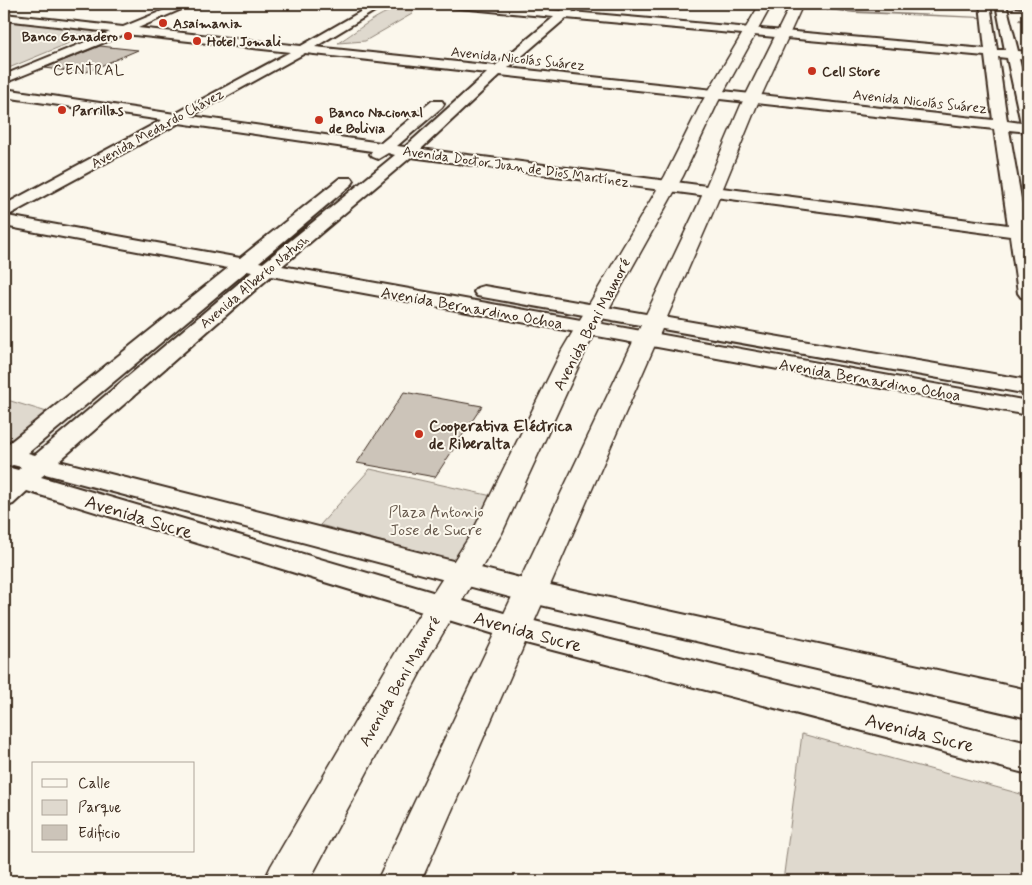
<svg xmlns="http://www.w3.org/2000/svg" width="1032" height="885" viewBox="0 0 1032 885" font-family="Mynerve,sans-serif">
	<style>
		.green { fill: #dfd9ce; stroke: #8d8276 }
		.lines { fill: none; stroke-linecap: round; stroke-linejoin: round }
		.stream { fill: #85796d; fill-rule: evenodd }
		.building { fill: #ccc4b9; stroke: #3b2a1e }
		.minor-casing { stroke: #3b2a1e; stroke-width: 4 }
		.tertiary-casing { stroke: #3b2a1e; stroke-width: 3 }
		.minor { fill: #fbf7ec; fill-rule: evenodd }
		.tertiary { fill: #fbf7ec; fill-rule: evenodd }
		.poi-dot { fill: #c8321e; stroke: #fbf7ec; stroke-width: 2 }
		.labels { text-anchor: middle; stroke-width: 4; stroke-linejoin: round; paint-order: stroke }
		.far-poi-label { font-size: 14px; font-weight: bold; fill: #3b2a1e; stroke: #fbf7ec; text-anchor: start }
		.far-street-label { font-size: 14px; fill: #3b2a1e; stroke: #fbf7ec }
		.far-neighbourhood-label { font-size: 15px; letter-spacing: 1px; fill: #3b2a1e; stroke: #fbf7ec }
		.street-label { font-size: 16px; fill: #3b2a1e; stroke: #fbf7ec }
		.poi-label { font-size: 16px; font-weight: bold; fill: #3b2a1e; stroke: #fbf7ec; text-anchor: start }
		.park-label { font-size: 16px; fill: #64564a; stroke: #fbf7ec }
		.near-street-label { font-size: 19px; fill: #3b2a1e; stroke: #fbf7ec }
	</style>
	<rect width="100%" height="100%" fill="#fbf7ec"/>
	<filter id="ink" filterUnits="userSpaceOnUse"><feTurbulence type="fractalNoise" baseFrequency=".02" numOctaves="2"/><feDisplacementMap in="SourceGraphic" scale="10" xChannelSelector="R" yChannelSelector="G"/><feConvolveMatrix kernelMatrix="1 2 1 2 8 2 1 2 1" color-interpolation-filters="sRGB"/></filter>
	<g filter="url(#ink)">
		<path class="green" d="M 412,5 L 412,14 L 365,41 L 338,43 C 360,29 385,7 412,5 Z
			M 4,19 L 94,28 L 98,31 L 4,70 Z
			M 4,399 L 47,412 L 9,442 L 4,440 Z
			M 370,469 L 492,496 L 455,561 L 320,525 Z
			M 802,734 L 1028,796 L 1028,881 L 783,881 Z"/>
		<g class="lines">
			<path class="stream" d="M 818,7 L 854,11 L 982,17 L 980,18 L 854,13 L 819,9 Z
				M 1019,19 L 1028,20 L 1028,22 L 1018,21 Z"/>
		</g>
		<path class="building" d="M 100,46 L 138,50 L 84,73 L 45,68 Z
			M 404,392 L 482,406 L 435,477 L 357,463 Z"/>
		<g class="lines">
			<g class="minor-casing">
				<path id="minor" d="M 179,4 L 193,4 L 138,28 L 301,46 L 374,4 L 386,4 L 315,47 L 495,66 L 554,17 L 449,7 L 444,4 L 481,4 L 561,11 L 569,4 L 580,4 L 572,12 L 985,49 L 980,4 L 990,4 L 997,50 L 1005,50 L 996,4 L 1006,4 L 1018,51 L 1028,52 L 1028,60 L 1019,59 L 1028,95 L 1028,132 L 1009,130 L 1026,227 L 1028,228 L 1028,299 L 1021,297 L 1018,293 L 1010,236 L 411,157 L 282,266 L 1028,401 L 1028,415 L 271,276 L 59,461 L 532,581 L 1028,690 L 1028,718 L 532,603 L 45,474 L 41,477 L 514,616 L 1028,743 L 1028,774 L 514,640 L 27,491 L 13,504 L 4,507 L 4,447 L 228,268 L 4,226 L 4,205 L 162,120 L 4,97 L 4,89 L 175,114 L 290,52 L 125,34 L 4,83 L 4,75 L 110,32 L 4,20 L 4,14 L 123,27 ZM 566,18 L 985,56 L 993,120 L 508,68 ZM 305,53 L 487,73 L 405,147 L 397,146 L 442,107 L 444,104 L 442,101 L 432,101 L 381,143 L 191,116 ZM 998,57 L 1007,58 L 1021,123 L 1007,121 ZM 500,75 L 994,129 L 1008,225 L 421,149 ZM 179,123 L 372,151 L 370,154 L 373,157 L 378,159 L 388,153 L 395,155 L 263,263 L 259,262 L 352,184 L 354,181 L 352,178 L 340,178 L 240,258 L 7,216 ZM 247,271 L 252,272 L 35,455 L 28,453 ZM 13,465 L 21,467 L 18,470 L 7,467 Z
					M 1013,4 L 1028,4 L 1028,8 L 1014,6 Z
					M 484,286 L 1028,380 L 1028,394 L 477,296 L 474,292 L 477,288 Z"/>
			</g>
			<g class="tertiary-casing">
				<path id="tertiary" d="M 760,4 L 772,4 L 718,102 L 683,176 L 586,350 L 502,533 L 427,660 L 309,881 L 264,881 L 271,866 L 403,640 L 473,531 L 562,350 L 665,176 L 702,102 Z
					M 791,4 L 803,4 L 757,105 L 716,205 L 421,881 L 377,881 L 698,205 L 741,105 Z"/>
			</g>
			<use href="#minor" class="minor"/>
			<use href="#tertiary" class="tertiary"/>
		</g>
	</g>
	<g class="poi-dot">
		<circle cx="163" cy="23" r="5"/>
		<circle cx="128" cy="36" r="5"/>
		<circle cx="197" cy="41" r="5"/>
		<circle cx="812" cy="71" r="5"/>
		<circle cx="62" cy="110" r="5"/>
		<circle cx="319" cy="120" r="5"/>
		<circle cx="419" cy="434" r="5"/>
	</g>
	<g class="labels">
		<g class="far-poi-label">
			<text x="173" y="28">Asaimania</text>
			<text x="118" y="41" text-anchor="end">Banco Ganadero</text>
			<text x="207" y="46">Hotel Jomali</text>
			<text x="822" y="76">Cell Store</text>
			<text x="72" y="115">Parrillas</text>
			<text x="329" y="117">Banco Nacional<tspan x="329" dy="16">de Bolivia</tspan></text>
		</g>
		<g class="far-street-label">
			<text transform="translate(518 58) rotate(6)" y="5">Avenida Nicolás Suárez</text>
			<text transform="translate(920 101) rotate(6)" y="5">Avenida Nicolás Suárez</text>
			<text transform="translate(157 128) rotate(-29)" y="5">Avenida Medardo Chávez</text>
			<text transform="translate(516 166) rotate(8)" y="5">Avenida Doctor Juan de Dios Martínez</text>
			<text transform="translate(254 281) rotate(-40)" y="5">Avenida Alberto Natush</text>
		</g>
		<g class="far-neighbourhood-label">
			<text x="89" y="75">CENTRAL</text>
		</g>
		<g class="street-label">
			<text transform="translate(472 307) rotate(10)" y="6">Avenida Bernardino Ochoa</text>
			<text transform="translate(591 324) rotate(-62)" y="6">Avenida Beni Mamoré</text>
			<text transform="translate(870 379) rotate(10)" y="6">Avenida Bernardino Ochoa</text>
			<text transform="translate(399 681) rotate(-60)" y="6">Avenida Beni Mamoré</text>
		</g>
		<g class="poi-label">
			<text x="429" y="431">Cooperativa Eléctrica<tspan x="429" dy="18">de Riberalta</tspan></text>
		</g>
		<g class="park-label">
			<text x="436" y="517">Plaza Antonio<tspan x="436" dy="18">Jose de Sucre</tspan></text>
		</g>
		<g class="near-street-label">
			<text transform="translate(139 516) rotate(17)" y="7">Avenida Sucre</text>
			<text transform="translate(528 631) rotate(15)" y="7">Avenida Sucre</text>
			<text transform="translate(920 732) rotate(14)" y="7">Avenida Sucre</text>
		</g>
	</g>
	<rect width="1032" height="885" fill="none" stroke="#fbf7ec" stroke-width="20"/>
	<rect x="10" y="10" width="1012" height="865" fill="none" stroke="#3b2a1e" stroke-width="2" filter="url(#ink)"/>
	<rect x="32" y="762" width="162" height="90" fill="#fbf7ec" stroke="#aea59a"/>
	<rect x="42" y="779" width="25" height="8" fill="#fbf7ec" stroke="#aea59a"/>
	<text x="78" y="788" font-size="15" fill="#3b2a1e">Calle</text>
	<rect x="42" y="800" width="25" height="15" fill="#dfd9ce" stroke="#aea59a"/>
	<text x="78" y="812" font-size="15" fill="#3b2a1e">Parque</text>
	<rect x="42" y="825" width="25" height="15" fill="#ccc4b9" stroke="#aea59a"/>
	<text x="78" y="838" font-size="15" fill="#3b2a1e">Edificio</text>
</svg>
